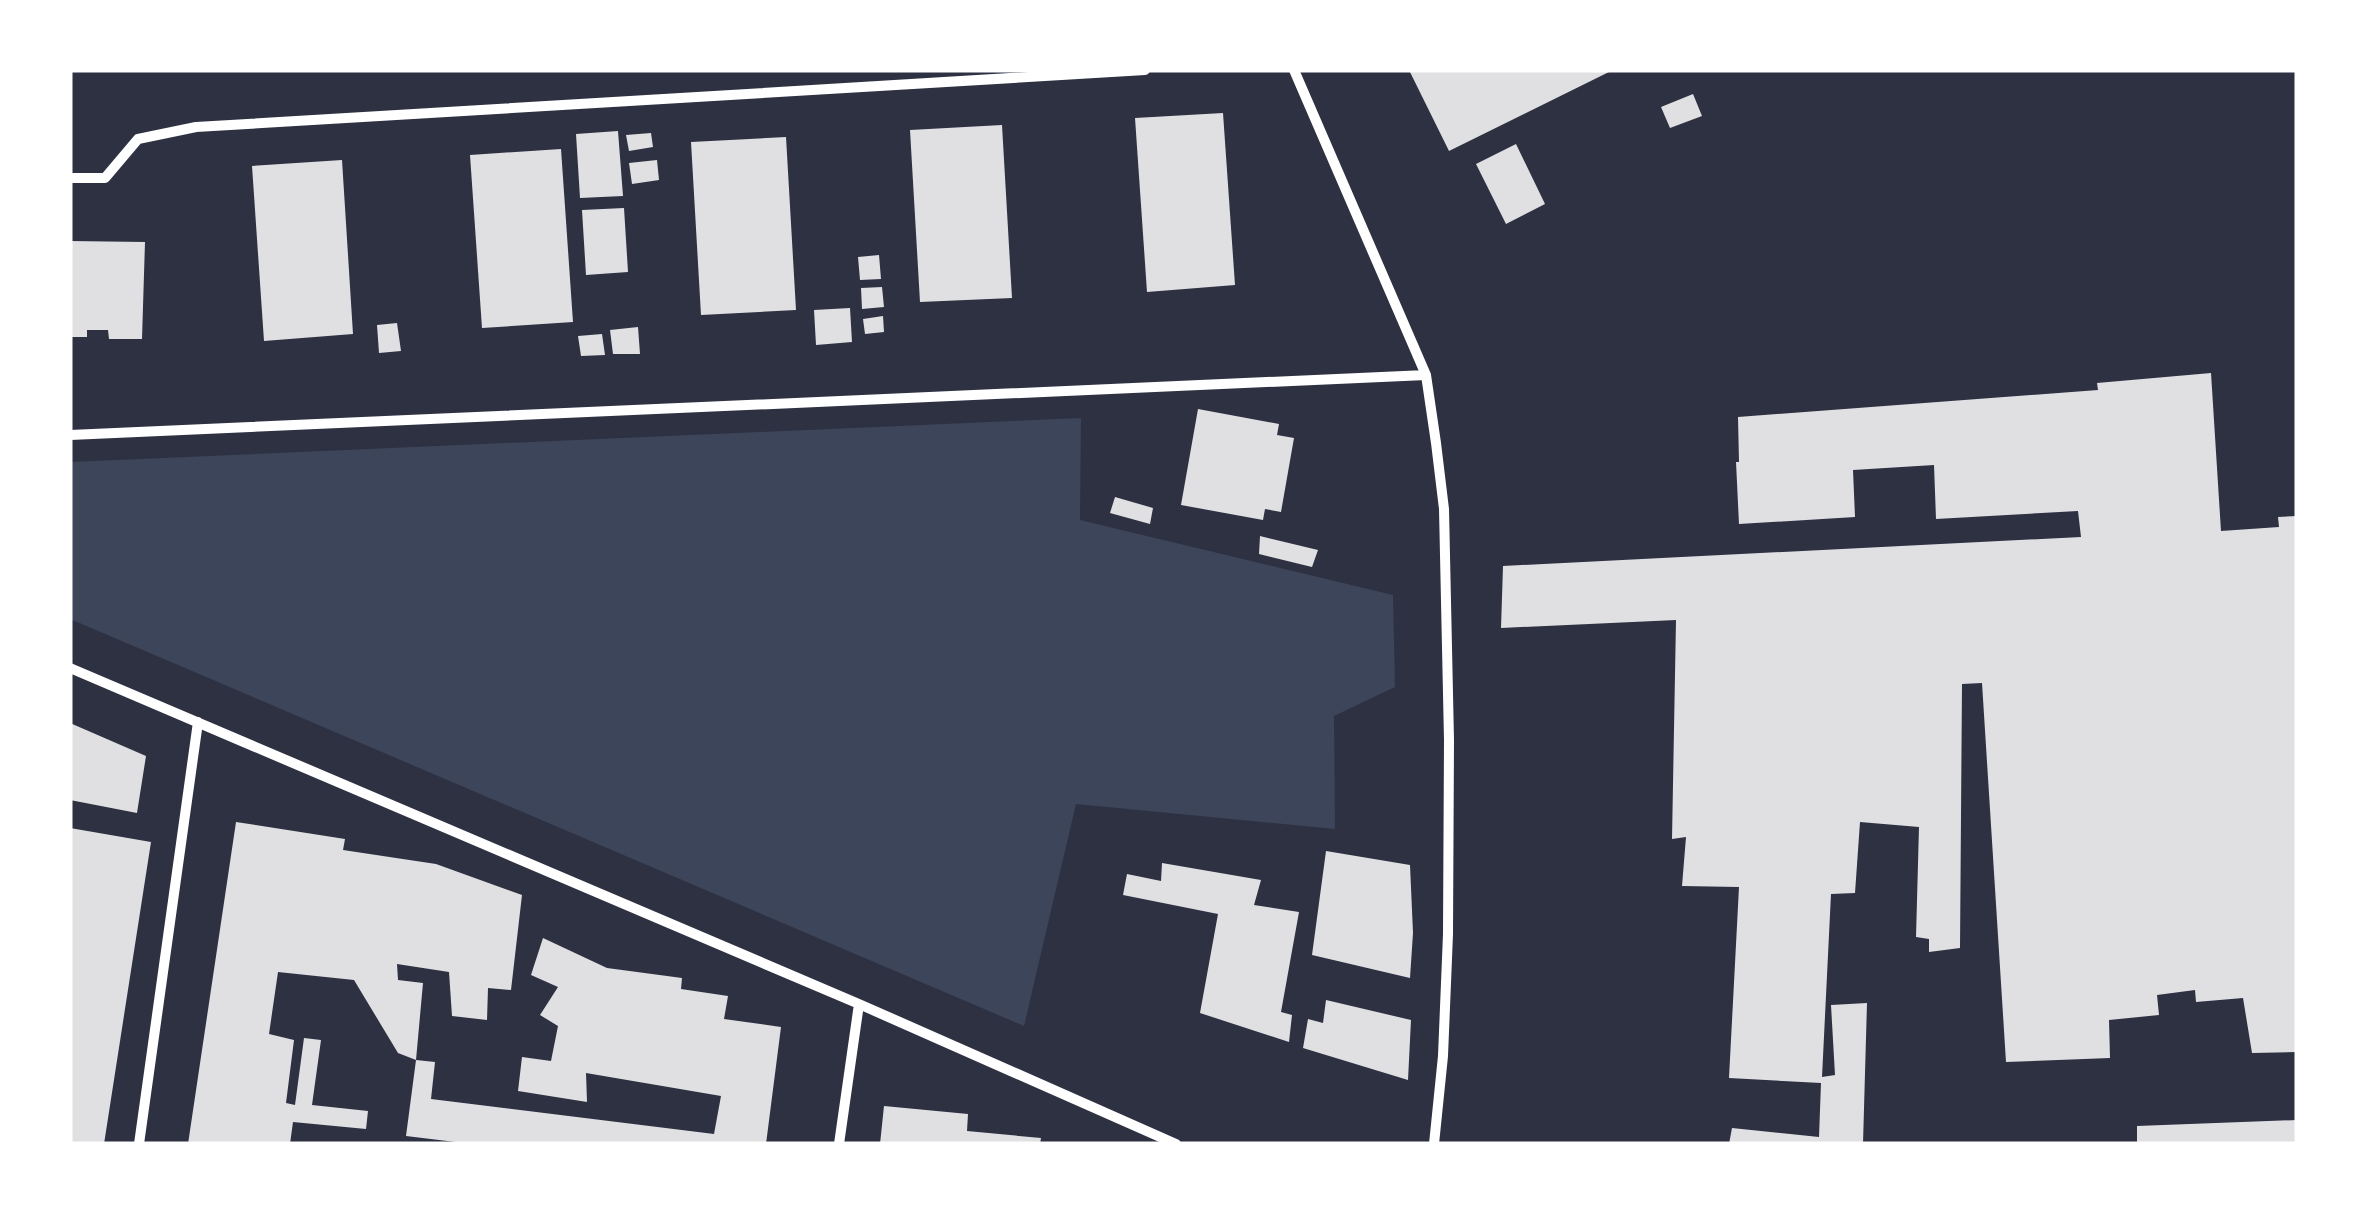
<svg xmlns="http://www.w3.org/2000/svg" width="2367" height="1214" viewBox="0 0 2367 1214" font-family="'Archivo Narrow',sans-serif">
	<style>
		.green { fill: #3c4559 }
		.building { fill: #e0e0e3 }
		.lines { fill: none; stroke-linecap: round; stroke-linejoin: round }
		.minor { stroke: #fff; stroke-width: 10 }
	</style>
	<rect width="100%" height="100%" fill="#2d3142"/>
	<path class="green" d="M 1081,418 L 1080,520 L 1393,595 L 1395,687 L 1334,716 L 1335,829 L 1076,804 L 1024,1026 L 70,619 L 70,462 Z"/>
	<path class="building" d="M 1409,70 L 1613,70 L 1449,151 Z
		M 1693,94 L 1702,116 L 1670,128 L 1661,107 Z
		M 1223,113 L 1235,285 L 1147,292 L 1135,118 Z
		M 1002,125 L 1012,298 L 920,302 L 910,130 Z
		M 618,131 L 623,196 L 580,198 L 576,134 Z
		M 651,133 L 653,147 L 629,151 L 626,135 Z
		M 786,137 L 796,310 L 701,315 L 691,142 Z
		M 1516,144 L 1545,204 L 1506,224 L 1476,164 Z
		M 561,149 L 573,322 L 482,328 L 470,155 Z
		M 342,160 L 353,334 L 264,341 L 252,166 Z
		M 657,160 L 659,180 L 632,184 L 629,163 Z
		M 624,208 L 628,272 L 586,275 L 582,210 Z
		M 70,241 L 145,242 L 142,339 L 109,339 L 108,330 L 87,330 L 87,337 L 70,337 Z
		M 879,255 L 881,279 L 860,280 L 858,257 Z
		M 882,287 L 884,307 L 862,309 L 861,288 Z
		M 850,308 L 852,342 L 816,345 L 814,310 Z
		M 883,316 L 884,332 L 865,334 L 863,319 Z
		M 397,323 L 401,351 L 379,353 L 377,325 Z
		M 638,327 L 640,354 L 613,354 L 610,330 Z
		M 602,334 L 605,355 L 581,356 L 578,336 Z
		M 2211,373 L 2221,531 L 2279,527 L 2278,517 L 2297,516 L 2297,1052 L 2252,1053 L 2243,998 L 2196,1002 L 2195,990 L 2157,995 L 2159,1015 L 2109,1020 L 2110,1058 L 2006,1062 L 1982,683 L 1962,684 L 1960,948 L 1929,952 L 1929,939 L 1916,937 L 1919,827 L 1860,822 L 1855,893 L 1831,894 L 1822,1077 L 1835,1075 L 1831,1005 L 1867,1003 L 1863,1144 L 1729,1144 L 1732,1128 L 1819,1137 L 1821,1083 L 1729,1078 L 1739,887 L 1682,886 L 1686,837 L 1672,839 L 1676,620 L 1501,628 L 1503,566 L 2081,537 L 2078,511 L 1936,519 L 1934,465 L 1853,470 L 1855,517 L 1739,524 L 1736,462 L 1739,462 L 1738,417 L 2098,390 L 2097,383 Z
		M 1198,409 L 1279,424 L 1277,435 L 1294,438 L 1281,512 L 1265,509 L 1263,520 L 1181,505 Z
		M 1115,497 L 1153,508 L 1150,524 L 1110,513 Z
		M 1260,536 L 1318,550 L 1312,567 L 1259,554 Z
		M 70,723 L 146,756 L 137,813 L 70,800 Z
		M 236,822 L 345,839 L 343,850 L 436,864 L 522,895 L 511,990 L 488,988 L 487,1020 L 452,1016 L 449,972 L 397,964 L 398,980 L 423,983 L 416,1060 L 435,1062 L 431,1099 L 714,1134 L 721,1096 L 586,1073 L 587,1102 L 518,1091 L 522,1057 L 551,1061 L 558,1026 L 540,1015 L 558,987 L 531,975 L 543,938 L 607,968 L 682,978 L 681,989 L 728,996 L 724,1019 L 781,1027 L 766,1144 L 472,1144 L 406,1136 L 416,1060 L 398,1053 L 354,980 L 278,972 L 269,1034 L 294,1040 L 286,1103 L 295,1105 L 304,1038 L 321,1040 L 312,1105 L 368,1111 L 366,1129 L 293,1122 L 290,1144 L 188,1144 Z
		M 70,828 L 151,842 L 104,1144 L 70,1144 Z
		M 1326,851 L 1410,865 L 1413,933 L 1410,978 L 1312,955 Z
		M 1162,863 L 1261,880 L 1254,905 L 1299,912 L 1281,1012 L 1292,1015 L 1289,1042 L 1200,1013 L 1218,914 L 1123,895 L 1127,874 L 1161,881 Z
		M 1326,1000 L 1411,1020 L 1408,1080 L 1303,1048 L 1308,1019 L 1323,1023 Z
		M 884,1106 L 968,1114 L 967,1131 L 1041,1138 L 1040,1144 L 880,1144 Z
		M 2297,1120 L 2297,1144 L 2137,1144 L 2137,1126 Z"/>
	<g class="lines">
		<path class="minor" d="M 1294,70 L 1426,375 L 1436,443 L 1444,509 L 1449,740 L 1448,934 L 1443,1056 L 1434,1144
			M 70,178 L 105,178 L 138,139 L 196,127 L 1145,70
			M 70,435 L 1426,375
			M 70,668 L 859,1004 L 1176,1144
			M 139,1144 L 198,722
			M 839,1144 L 859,1004"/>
	</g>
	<rect width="2367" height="1214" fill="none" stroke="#ffffff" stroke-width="145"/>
</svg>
